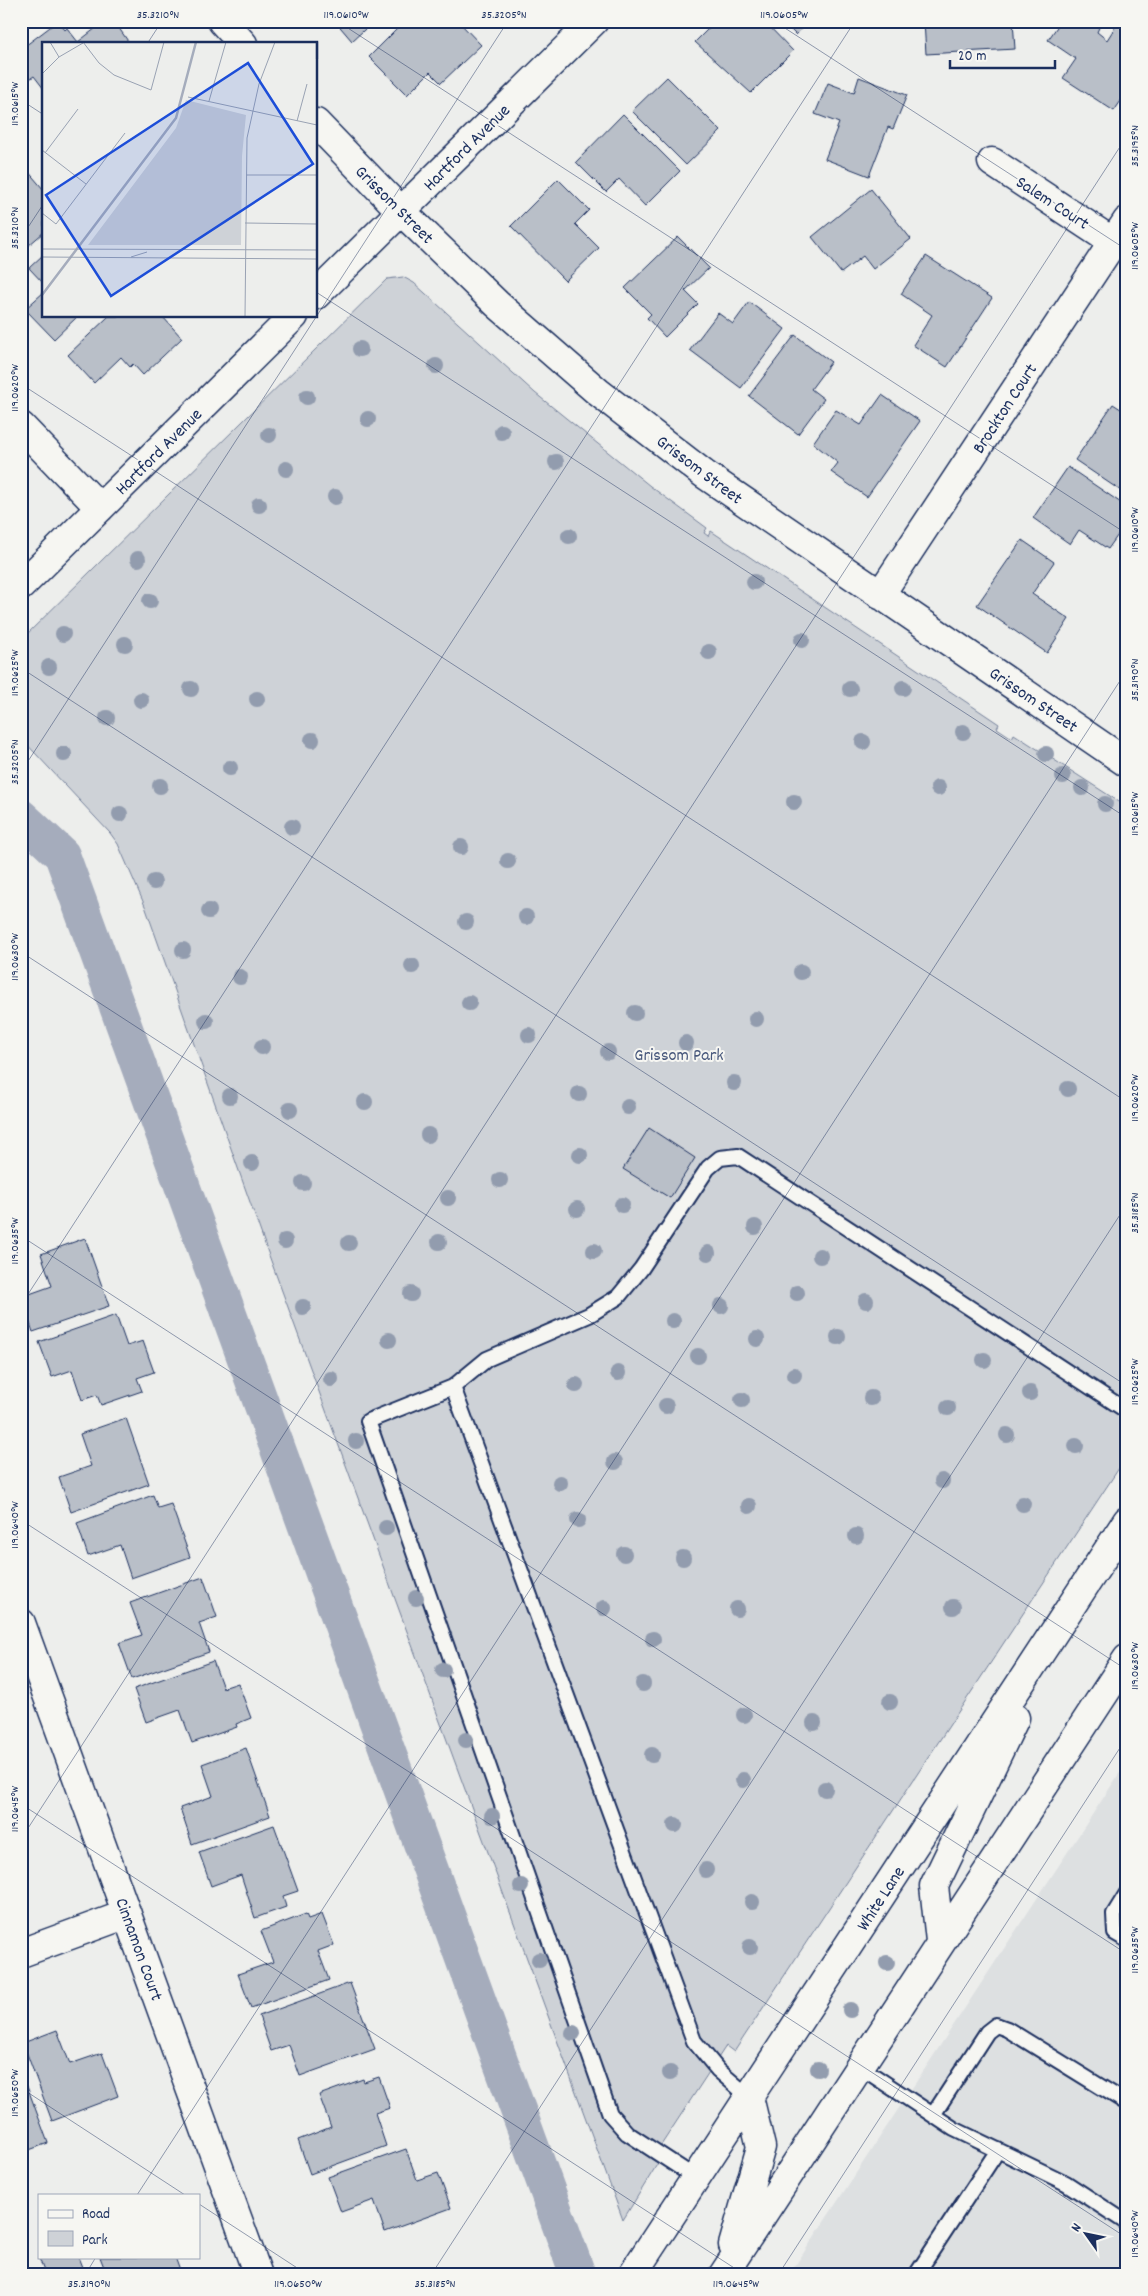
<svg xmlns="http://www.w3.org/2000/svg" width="1148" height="2296" viewBox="0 0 1148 2296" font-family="Dekko,sans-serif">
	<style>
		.built { fill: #dde0e1 }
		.green { fill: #ced2d7; stroke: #74809a }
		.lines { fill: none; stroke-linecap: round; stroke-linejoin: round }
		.canal { stroke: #a5acbc; stroke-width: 36 }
		.building { fill: #b9bfc8; stroke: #1b2f5e }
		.lane-casing { stroke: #1b2f5e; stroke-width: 18 }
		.street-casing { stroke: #1b2f5e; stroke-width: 31 }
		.secondary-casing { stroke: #1b2f5e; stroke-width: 31 }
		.lane { stroke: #f6f6f2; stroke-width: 14 }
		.street { stroke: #f6f6f2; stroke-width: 28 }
		.secondary { stroke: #f6f6f2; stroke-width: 28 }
		.tree { fill: #929cae }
		.ticks { fill: none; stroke: #1b2f5e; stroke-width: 1; stroke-opacity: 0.45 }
		.labels { text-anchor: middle; stroke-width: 4; stroke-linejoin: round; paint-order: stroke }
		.street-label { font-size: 18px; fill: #1b2f5e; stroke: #f6f6f2 }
		.park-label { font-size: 18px; fill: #48587c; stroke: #f6f6f2 }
		.inset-river { fill: none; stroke: #a5acbc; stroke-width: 2.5 }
		.inset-road { fill: none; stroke: #99a2b3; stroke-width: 1 }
		.view { fill: #1d4ed8; fill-opacity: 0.15; stroke: #1d4ed8; stroke-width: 2.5 }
		.inset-edge { fill: none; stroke: #1b2f5e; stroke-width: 2.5 }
		.neatline { fill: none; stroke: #1b2f5e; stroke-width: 2 }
		.ticks-label { font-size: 12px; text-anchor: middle; fill: #1b2f5e }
	</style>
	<rect width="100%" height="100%" fill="#edeeec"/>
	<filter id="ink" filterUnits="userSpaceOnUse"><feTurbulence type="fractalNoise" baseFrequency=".02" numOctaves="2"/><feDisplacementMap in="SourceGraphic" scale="10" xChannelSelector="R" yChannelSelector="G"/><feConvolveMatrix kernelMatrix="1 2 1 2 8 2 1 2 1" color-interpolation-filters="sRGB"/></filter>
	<g filter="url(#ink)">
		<path class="built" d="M 1127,1762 L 1127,2275 L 789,2275 Z"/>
		<path class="green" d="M 403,277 L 414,283 L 535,393 L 650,486 L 707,528 L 704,533 L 708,536 L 711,531 L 999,724 L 997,728 L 1012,738 L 1014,734 L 1127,807 L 1127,1456 L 734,2052 L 726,2046 L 652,2159 L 658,2163 L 623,2220 L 267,1250 L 145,906 L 118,844 L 110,833 L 21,738 L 21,640 L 387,279 Z"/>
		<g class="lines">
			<path class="canal" d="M 21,817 L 62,855 L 578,2275"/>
		</g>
		<path class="building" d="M 58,21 L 65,30 L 67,28 L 78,42 L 105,21 L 114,21 L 130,44 L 44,44 L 44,89 L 34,76 L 21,85 L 21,49 Z
			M 335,21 L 374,21 L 352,41 Z
			M 405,21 L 462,21 L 460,23 L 481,45 L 441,83 L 430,72 L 407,95 L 369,57 Z
			M 716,21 L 764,21 L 793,51 L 751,93 L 695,42 Z
			M 782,21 L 810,21 L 796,35 Z
			M 924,21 L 1013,21 L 1015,49 L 926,54 Z
			M 1061,21 L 1102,21 L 1097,32 L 1107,40 L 1119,21 L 1127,23 L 1127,92 L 1114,111 L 1063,78 L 1076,59 L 1048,40 Z
			M 667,77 L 721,131 L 686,165 L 632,111 Z
			M 859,77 L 907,95 L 893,129 L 888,127 L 869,176 L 825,159 L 839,123 L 815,114 L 828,83 L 854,93 Z
			M 623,114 L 680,171 L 645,206 L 619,179 L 606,192 L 576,162 Z
			M 21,163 L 44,190 L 44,232 L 21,252 Z
			M 558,179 L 589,210 L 575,224 L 599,248 L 565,281 L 511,226 Z
			M 871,189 L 911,239 L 873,269 L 863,256 L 841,273 L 812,237 Z
			M 678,237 L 709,268 L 685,291 L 698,304 L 665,337 L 647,318 L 651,314 L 625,288 Z
			M 44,254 L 44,284 L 29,268 Z
			M 926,256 L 992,298 L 947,367 L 913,345 L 932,315 L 901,294 Z
			M 44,292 L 44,316 L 78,316 L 54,339 L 25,309 Z
			M 749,302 L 785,329 L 741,388 L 690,350 L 718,313 L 733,324 Z
			M 109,316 L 162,316 L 182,338 L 143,375 L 133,364 L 130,367 L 121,357 L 94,383 L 68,355 Z
			M 795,335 L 831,362 L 811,389 L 824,399 L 798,434 L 749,396 Z
			M 882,395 L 920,421 L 867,497 L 831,472 L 838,463 L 813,443 L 836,410 L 861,425 Z
			M 1113,404 L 1127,413 L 1127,495 L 1075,460 Z
			M 1068,467 L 1127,507 L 1127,522 L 1108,549 L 1079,530 L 1070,544 L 1033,518 Z
			M 1022,540 L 1054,562 L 1032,594 L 1069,619 L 1047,653 L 977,605 Z
			M 649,1128 L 695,1158 L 670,1198 L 623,1169 Z
			M 85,1238 L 109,1306 L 33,1332 L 21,1297 L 52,1286 L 41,1254 Z
			M 116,1315 L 127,1346 L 143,1341 L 154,1372 L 137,1378 L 142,1391 L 101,1405 L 97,1395 L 82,1400 L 72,1370 L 52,1377 L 39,1342 Z
			M 126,1418 L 149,1484 L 71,1512 L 59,1477 L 91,1466 L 80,1434 Z
			M 153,1495 L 158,1508 L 171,1504 L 190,1557 L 131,1578 L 120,1545 L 88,1556 L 77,1523 Z
			M 203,1577 L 217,1617 L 199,1623 L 209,1652 L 132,1679 L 119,1643 L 142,1635 L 130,1603 Z
			M 213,1661 L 223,1688 L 238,1683 L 251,1718 L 236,1724 L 237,1727 L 192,1743 L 180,1710 L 146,1722 L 134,1689 Z
			M 246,1748 L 270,1816 L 192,1844 L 180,1808 L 213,1796 L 202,1764 Z
			M 274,1825 L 298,1891 L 283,1896 L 286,1907 L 255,1918 L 241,1875 L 211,1886 L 199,1852 Z
			M 306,1914 L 308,1919 L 322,1914 L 334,1945 L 318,1951 L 329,1980 L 251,2008 L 238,1974 L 273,1962 L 261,1931 Z
			M 350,1983 L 375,2049 L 300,2076 L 289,2045 L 271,2051 L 259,2016 Z
			M 57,2030 L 70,2064 L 102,2053 L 118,2096 L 52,2121 L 23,2043 Z
			M 21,2070 L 48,2143 L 21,2153 Z
			M 379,2077 L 390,2108 L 375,2113 L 386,2146 L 310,2174 L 298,2140 L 331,2127 L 319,2095 L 363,2079 L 364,2082 Z
			M 406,2149 L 417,2180 L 438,2173 L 451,2208 L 385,2232 L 374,2200 L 341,2212 L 328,2177 Z
			M 42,2257 L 78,2257 L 85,2275 L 42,2275 L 45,2274 L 39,2258 Z
			M 100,2257 L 175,2257 L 180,2271 L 171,2275 L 107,2275 Z"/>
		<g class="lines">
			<g class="lane-casing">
				<path id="lane" d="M 453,1387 L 487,1359 L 589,1315 L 618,1297 L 641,1269 L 708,1168 L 720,1158 L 738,1156 L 1127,1411
					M 1127,1893 L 1114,1914 L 1115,1933 L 1127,1940
					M 859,2066 L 954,2129 L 1066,2183 L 1127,2223
					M 933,2115 L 987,2032 L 996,2025 L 1007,2029 L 1127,2103
					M 696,2178 L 627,2133 L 610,2114 L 368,1421 L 453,1387 L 694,2041 L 718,2070 L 749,2097
					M 916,2275 L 998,2150"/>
			</g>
			<g class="street-casing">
				<path id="street" d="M 222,21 L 243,44
					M 316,123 L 401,211 L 497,304 L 598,392 L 704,474 L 1127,763
					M 992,162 L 1113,242
					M 316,295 L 594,21
					M 21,426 L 100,508
					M 21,586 L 294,316
					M 880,595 L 1127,221
					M 21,1623 L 258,2275
					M 21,1953 L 127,1914"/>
			</g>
			<g class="secondary-casing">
				<path id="secondary" d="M 940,1941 L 934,1886 L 1015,1718
					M 733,2245 L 761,2147 L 749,2097
					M 632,2275 L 1127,1521
					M 723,2275 L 1127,1659"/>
			</g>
			<use href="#lane" class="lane"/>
			<use href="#street" class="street"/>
			<use href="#secondary" class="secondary"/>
		</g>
		<g class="tree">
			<circle cx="360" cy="349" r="8"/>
			<circle cx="436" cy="366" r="8"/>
			<circle cx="307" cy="397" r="8"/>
			<circle cx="368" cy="419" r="8"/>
			<circle cx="502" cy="432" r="8"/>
			<circle cx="269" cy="435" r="8"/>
			<circle cx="556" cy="462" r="8"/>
			<circle cx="286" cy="469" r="8"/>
			<circle cx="335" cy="497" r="8"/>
			<circle cx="259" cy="505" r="8"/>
			<circle cx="569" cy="536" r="8"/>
			<circle cx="138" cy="559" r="8"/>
			<circle cx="754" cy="582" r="8"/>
			<circle cx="150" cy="601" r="8"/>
			<circle cx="63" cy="634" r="8"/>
			<circle cx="802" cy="640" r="8"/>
			<circle cx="125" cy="644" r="8"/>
			<circle cx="709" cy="652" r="8"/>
			<circle cx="49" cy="667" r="8"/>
			<circle cx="903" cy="688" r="8"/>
			<circle cx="191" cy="689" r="8"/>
			<circle cx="850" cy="689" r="8"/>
			<circle cx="257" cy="699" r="8"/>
			<circle cx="141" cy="700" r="8"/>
			<circle cx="107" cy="718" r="8"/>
			<circle cx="963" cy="732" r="8"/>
			<circle cx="312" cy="740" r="8"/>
			<circle cx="863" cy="742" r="8"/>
			<circle cx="64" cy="754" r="8"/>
			<circle cx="1046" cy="754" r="8"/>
			<circle cx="230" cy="768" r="8"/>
			<circle cx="1063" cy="776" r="8"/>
			<circle cx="160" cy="786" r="8"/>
			<circle cx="938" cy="788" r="8"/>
			<circle cx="1082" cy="788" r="8"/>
			<circle cx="794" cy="802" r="8"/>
			<circle cx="1105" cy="804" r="8"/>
			<circle cx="120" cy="814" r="8"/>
			<circle cx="292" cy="827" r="8"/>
			<circle cx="461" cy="847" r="8"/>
			<circle cx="508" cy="861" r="8"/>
			<circle cx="154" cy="882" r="8"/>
			<circle cx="209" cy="911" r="8"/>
			<circle cx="526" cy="917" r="8"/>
			<circle cx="466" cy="922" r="8"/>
			<circle cx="183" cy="950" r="8"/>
			<circle cx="412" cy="966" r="8"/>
			<circle cx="801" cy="972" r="8"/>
			<circle cx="240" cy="977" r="8"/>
			<circle cx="469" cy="1003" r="8"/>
			<circle cx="635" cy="1013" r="8"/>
			<circle cx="756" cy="1019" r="8"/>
			<circle cx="206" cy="1021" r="8"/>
			<circle cx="529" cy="1035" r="8"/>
			<circle cx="686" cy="1043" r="8"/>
			<circle cx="262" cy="1047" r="8"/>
			<circle cx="608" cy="1052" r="8"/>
			<circle cx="734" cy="1083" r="8"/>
			<circle cx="1068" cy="1089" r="8"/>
			<circle cx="579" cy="1094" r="8"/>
			<circle cx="230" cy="1096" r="8"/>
			<circle cx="365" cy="1102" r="8"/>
			<circle cx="628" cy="1107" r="8"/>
			<circle cx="290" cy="1110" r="8"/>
			<circle cx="428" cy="1135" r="8"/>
			<circle cx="580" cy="1155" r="8"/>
			<circle cx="252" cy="1163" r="8"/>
			<circle cx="500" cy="1180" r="8"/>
			<circle cx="303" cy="1183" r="8"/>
			<circle cx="448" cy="1198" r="8"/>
			<circle cx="622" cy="1205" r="8"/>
			<circle cx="577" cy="1209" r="8"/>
			<circle cx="755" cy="1227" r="8"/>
			<circle cx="285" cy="1241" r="8"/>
			<circle cx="439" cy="1242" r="8"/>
			<circle cx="349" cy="1243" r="8"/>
			<circle cx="594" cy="1251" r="8"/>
			<circle cx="708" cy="1253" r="8"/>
			<circle cx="820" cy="1256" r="8"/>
			<circle cx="797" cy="1293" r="8"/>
			<circle cx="411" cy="1294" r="8"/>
			<circle cx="866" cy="1301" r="8"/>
			<circle cx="721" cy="1306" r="8"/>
			<circle cx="303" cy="1307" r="8"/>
			<circle cx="673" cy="1321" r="8"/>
			<circle cx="838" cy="1337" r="8"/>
			<circle cx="757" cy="1339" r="8"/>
			<circle cx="389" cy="1340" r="8"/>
			<circle cx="698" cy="1356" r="8"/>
			<circle cx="984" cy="1360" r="8"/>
			<circle cx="618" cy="1373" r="8"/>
			<circle cx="794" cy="1375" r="8"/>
			<circle cx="331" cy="1379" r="8"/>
			<circle cx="576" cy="1385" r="8"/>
			<circle cx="1030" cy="1393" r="8"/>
			<circle cx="871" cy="1398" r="8"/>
			<circle cx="742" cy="1400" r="8"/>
			<circle cx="666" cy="1406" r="8"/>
			<circle cx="948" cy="1408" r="8"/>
			<circle cx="1007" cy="1435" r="8"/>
			<circle cx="356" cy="1441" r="8"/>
			<circle cx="1076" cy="1446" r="8"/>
			<circle cx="615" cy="1462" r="8"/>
			<circle cx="942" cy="1481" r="8"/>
			<circle cx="560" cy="1483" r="8"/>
			<circle cx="1023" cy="1504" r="8"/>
			<circle cx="749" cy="1506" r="8"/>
			<circle cx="578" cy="1520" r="8"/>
			<circle cx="386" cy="1528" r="8"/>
			<circle cx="856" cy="1536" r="8"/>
			<circle cx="624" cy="1554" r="8"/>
			<circle cx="683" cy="1558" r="8"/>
			<circle cx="416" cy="1598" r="8"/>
			<circle cx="953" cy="1607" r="8"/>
			<circle cx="604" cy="1608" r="8"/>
			<circle cx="737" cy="1609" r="8"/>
			<circle cx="653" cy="1639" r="8"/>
			<circle cx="443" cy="1670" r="8"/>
			<circle cx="643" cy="1684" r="8"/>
			<circle cx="890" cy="1702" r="8"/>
			<circle cx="744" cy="1715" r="8"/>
			<circle cx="814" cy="1723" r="8"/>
			<circle cx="466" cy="1740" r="8"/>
			<circle cx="652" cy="1755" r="8"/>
			<circle cx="743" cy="1780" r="8"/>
			<circle cx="825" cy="1789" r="8"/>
			<circle cx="492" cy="1816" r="8"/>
			<circle cx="675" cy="1825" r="8"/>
			<circle cx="706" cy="1870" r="8"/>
			<circle cx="521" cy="1886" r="8"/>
			<circle cx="752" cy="1902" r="8"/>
			<circle cx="750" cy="1947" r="8"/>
			<circle cx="539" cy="1960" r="8"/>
			<circle cx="887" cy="1963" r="8"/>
			<circle cx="850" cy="2010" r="8"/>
			<circle cx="573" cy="2033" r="8"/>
			<circle cx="818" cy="2069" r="8"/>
			<circle cx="670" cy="2073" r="8"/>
		</g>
	</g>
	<path class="ticks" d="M 337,21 L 1127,534M 774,21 L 1127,250M 147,44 L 162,21M 21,100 L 44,115M 21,238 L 44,203M 316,292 L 1127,818M 21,384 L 1127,1102M 21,668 L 1127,1386M 21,772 L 508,21M 21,952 L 1127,1670M 21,1236 L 1127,1954M 21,1305 L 855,21M 21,1520 L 1127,2238M 21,1804 L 745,2275M 21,1839 L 1127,136M 21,2088 L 185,2195M 137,2195 L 1127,670M 199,2204 L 308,2275M 85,2275 L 96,2257M 431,2275 L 1127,1204M 778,2275 L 1127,1737M 1124,2275 L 1127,2271"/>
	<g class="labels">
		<g class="street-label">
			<text transform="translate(466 147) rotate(-45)" y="6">Hartford Avenue</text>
			<text transform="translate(1053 202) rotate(33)" y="6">Salem Court</text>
			<text transform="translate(395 204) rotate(45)" y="6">Grissom Street</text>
			<text transform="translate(1004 408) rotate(-57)" y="6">Brockton Court</text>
			<text transform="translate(158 451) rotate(-45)" y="6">Hartford Avenue</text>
			<text transform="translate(700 469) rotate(37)" y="6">Grissom Street</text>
			<text transform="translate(1034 699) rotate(34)" y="6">Grissom Street</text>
			<text transform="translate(880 1898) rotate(-57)" y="6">White Lane</text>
			<text transform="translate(140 1949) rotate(70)" y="6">Cinnamon Court</text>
		</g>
		<g class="park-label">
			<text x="679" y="1060">Grissom Park</text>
		</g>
	</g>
	<g transform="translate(42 42)">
		<rect width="275" height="275" fill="#edeeec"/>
		<path d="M 144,58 L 204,73 L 200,114 L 199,203 L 46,203 L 134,86 Z" fill="#ced2d7"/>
		<path class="inset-river" d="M 275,0 L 275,17M 0,253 L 134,76 L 154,0"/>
		<path class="inset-road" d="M 8,0 L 17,15M 41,0 L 57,21 L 72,33 L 109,48 L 122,0M 0,32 L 17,15 L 41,1M 146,55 L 275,83M 167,59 L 184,0M 255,79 L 265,42M 0,108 L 44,142M 3,111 L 36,67M 204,133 L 275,133M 0,171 L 14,182 L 83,91M 203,181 L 275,182M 0,207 L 275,208M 0,215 L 275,217M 89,215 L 105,210M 203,275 L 205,96 L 217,42 L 233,0"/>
		<path class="view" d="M 206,21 L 271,122 L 69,254 L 4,153 Z"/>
		<rect width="275" height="275" class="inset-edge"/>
	</g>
	<rect width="1148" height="2296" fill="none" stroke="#f6f6f2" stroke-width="55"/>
	<rect x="38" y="2194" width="162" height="65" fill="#f6f6f2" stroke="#9ea6b7"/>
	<rect x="48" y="2210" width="25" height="8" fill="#f6f6f2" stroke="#9ea6b7"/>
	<text x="82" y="2218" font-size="15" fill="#1b2f5e">Road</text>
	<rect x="48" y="2231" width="25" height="15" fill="#ced2d7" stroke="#9ea6b7"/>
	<text x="82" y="2244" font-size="15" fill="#1b2f5e">Park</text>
	<g transform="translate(1086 2234) rotate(303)" stroke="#f6f6f2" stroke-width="4" paint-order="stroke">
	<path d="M0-4L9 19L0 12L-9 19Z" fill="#1b2f5e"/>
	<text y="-8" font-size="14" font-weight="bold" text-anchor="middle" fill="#1b2f5e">N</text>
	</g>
	<path d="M950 60v8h105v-8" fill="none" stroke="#1b2f5e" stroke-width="2.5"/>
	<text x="958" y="60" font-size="15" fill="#1b2f5e" stroke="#f6f6f2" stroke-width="4" paint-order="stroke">20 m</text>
	<rect x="28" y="28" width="1092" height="2240" class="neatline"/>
	<g class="ticks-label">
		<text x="158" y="18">35.3210°N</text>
		<text x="346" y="18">119.0610°W</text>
		<text x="504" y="18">35.3205°N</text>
		<text x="784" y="18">119.0605°W</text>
		<text transform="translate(14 104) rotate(-90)" y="4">119.0615°W</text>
		<text transform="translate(1134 146) rotate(-90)" y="4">35.3195°N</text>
		<text transform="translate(14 228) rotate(-90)" y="4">35.3210°N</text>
		<text transform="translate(1134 246) rotate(-90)" y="4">119.0605°W</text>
		<text transform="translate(14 388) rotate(-90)" y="4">119.0620°W</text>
		<text transform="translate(1134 530) rotate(-90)" y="4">119.0610°W</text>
		<text transform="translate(14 673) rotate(-90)" y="4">119.0625°W</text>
		<text transform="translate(1134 680) rotate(-90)" y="4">35.3190°N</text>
		<text transform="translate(14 762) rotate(-90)" y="4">35.3205°N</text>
		<text transform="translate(1134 814) rotate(-90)" y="4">119.0615°W</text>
		<text transform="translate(14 957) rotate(-90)" y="4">119.0630°W</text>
		<text transform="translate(1134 1098) rotate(-90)" y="4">119.0620°W</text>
		<text transform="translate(1134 1213) rotate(-90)" y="4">35.3185°N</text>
		<text transform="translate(14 1241) rotate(-90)" y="4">119.0635°W</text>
		<text transform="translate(1134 1382) rotate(-90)" y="4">119.0625°W</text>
		<text transform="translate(14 1525) rotate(-90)" y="4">119.0640°W</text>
		<text transform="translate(1134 1666) rotate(-90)" y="4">119.0630°W</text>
		<text transform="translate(14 1809) rotate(-90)" y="4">119.0645°W</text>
		<text transform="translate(1134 1950) rotate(-90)" y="4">119.0635°W</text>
		<text transform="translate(14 2093) rotate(-90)" y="4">119.0650°W</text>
		<text transform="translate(1134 2234) rotate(-90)" y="4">119.0640°W</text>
		<text x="89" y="2287">35.3190°N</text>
		<text x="298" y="2287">119.0650°W</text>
		<text x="435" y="2287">35.3185°N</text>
		<text x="736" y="2287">119.0645°W</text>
	</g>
</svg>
